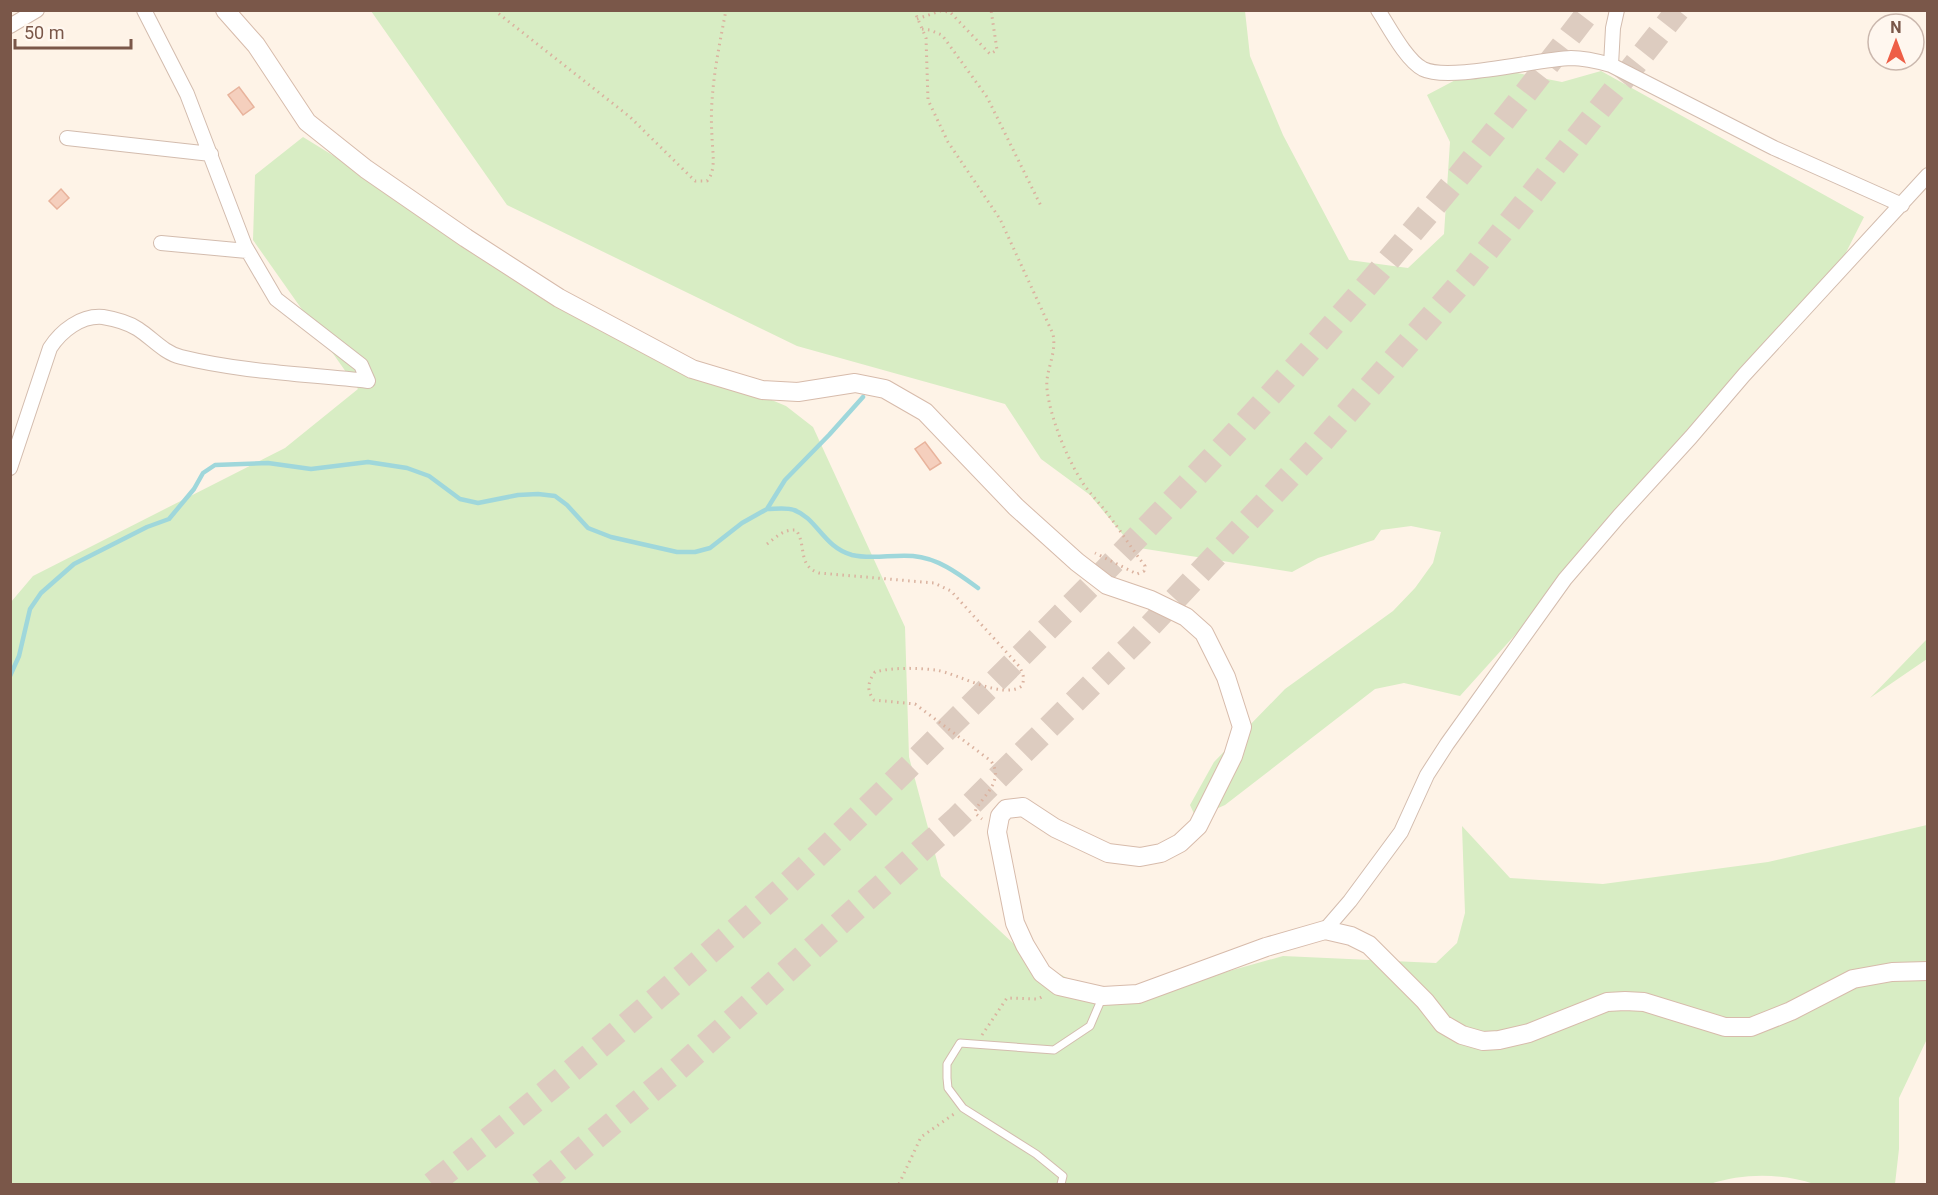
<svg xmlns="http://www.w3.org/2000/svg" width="1938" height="1195" viewBox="0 0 1938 1195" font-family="Roboto,sans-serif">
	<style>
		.green { fill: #d8edc4 }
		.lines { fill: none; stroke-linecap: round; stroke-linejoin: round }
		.stream { stroke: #9fd7db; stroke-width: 4.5 }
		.building { fill: #f5cfbd; stroke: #e8b39c; stroke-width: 1.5 }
		.highway-tunnel { stroke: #ddccc0; stroke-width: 24; stroke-dasharray: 24 12; stroke-linecap: butt }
		.lane-casing { stroke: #d3bcae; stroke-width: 9 }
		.street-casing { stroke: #d3bcae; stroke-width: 16 }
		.secondary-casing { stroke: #d7bbab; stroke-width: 20 }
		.path { stroke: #dab29f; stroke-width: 3; stroke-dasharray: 1.5 4.5; stroke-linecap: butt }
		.lane { stroke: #fff; stroke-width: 7 }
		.street { stroke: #fff; stroke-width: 14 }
		.secondary { stroke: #fff; stroke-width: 18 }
	</style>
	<rect width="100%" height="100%" fill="#fef3e7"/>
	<path class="green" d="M 371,11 L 1245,11 L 1250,56 L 1283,135 L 1349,260 L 1408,268 L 1444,234 L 1450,142 L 1427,95 L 1482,66 L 1562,82 L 1601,71 L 1864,217 L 1829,286 L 1460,696 L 1404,683 L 1375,689 L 1225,805 L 1196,818 L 1190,805 L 1214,762 L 1285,689 L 1393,611 L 1415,588 L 1433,563 L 1441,532 L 1411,526 L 1381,530 L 1374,540 L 1318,558 L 1292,572 L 1133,547 L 1090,495 L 1041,459 L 1005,404 L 797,346 L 507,205 Z
		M 303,137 L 641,345 L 786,406 L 813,427 L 905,627 L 909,757 L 941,876 L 1028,957 L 1082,986 L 1140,996 L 1283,956 L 1436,963 L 1457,943 L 1465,913 L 1462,826 L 1510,878 L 1603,884 L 1768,862 L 1927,825 L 1927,1039 L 1899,1098 L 1899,1149 L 1895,1184 L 1814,1184 C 1781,1173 1743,1173 1710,1184 L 11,1184 L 11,602 L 33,576 L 285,448 L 358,389 L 253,240 L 255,175 Z
		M 1927,639 L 1927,659 L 1870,698 Z"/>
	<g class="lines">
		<path class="stream" d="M 767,509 C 775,509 786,507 794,510 C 817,518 823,547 852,555 C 872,560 893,554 913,556 C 938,558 959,574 978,588
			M 10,676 L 19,656 L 30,609 L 41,593 L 74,564 L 147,527 L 169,519 L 194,489 L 203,473 L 215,465 L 268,463 L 311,469 L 368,462 L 407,468 L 429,476 L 460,499 L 478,503 L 518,495 L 538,494 L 555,496 L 567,505 L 588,528 L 611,537 L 677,552 L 695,552 L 710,548 L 742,523 L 767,509 L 785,480 L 829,435 L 863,397"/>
	</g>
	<path class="building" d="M 239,87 L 254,107 L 243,115 L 228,95 Z
		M 61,189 L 69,198 L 57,209 L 49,201 Z
		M 925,442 L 941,463 L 930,470 L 915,449 Z"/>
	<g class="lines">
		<path class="highway-tunnel" d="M 432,1184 C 549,1092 663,994 775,895 C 836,840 895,780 954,722 C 1112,567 1266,407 1408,237 C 1471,163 1531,87 1590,10
			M 540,1184 L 678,1069 L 956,819 L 1137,640 L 1319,445 L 1467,276 L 1678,10"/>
		<g class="lane-casing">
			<path id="lane" d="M 1061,1184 L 1063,1176 L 1036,1154 L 963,1108 L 948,1088 L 947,1078 L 947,1064 L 960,1043 L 1054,1050 L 1090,1026 L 1102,998"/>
		</g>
		<g class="street-casing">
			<path id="street" d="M 1378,10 C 1389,27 1406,60 1423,69 C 1449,82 1537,59 1571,58 C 1585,58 1597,61 1611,65 L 1774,148 L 1902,205
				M 10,26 L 37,10
				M 1611,65 L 1613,28 L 1617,10
				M 67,138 L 211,154
				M 161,243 L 247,251
				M 10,468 L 50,348 C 61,331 81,315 103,317 C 115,319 129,323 138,329 C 152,338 164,353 181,357 C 242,372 306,374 368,381 L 361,365 L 276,299 L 245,246 L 187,94 L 144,10
				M 1325,930 L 1350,901 L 1401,832 L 1427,775 L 1447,744 L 1565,579 L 1619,516 L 1691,437 L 1744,375 L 1928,175"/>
		</g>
		<g class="secondary-casing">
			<path id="secondary" d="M 225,10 L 256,45 L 307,122 L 366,169 L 466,238 L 559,298 L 692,369 L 762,390 L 798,392 L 855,383 L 885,389 L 925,412 L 1016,507 L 1077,562 L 1107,585 L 1151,600 L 1186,617 L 1204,633 L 1226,677 L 1242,727 L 1233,756 L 1198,826 L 1180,843 L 1161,853 L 1140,857 L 1108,853 L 1055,828 L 1023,807 L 1006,809 L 1000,816 L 997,832 L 1015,923 L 1025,945 L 1042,973 L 1059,986 L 1103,996 L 1138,994 L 1266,947 L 1325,930 L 1351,936 L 1369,945 L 1425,1001 L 1443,1024 L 1462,1035 L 1483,1041 L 1499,1040 L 1529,1033 L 1607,1002 L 1625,1001 L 1644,1002 L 1725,1027 L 1751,1027 L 1791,1011 L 1853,979 L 1892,972 L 1928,971"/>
		</g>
		<path class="path" d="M 494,10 L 630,117 L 695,181 L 707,181 C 717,170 712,150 712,136 C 709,94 718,52 726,10
			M 914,10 L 926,38 L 928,100 L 948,142 L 1000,219 L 1053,334 C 1057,355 1045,370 1047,389 C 1050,417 1066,456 1081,480 C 1088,492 1099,502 1107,513 C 1120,530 1132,549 1145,566 L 1144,571 L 1137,574 L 1095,553
			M 917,19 L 940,11 L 950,12 L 990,54 L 997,50 L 991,10
			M 922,29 L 930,30 L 942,35 L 987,97 L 1041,206
			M 767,544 C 776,537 784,529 796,530 C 807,545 797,566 819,573 L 934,583 L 951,591 L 1019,666 C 1023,673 1025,678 1022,686 C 1002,700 959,674 936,670 C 917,668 894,667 875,672 C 868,682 866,690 874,700 L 915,704 L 991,761 C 1004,780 985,794 976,809 L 975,813 L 982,819
			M 982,1035 L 1007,998 L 1038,999 L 1045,995
			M 899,1184 L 921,1137 L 954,1114"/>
		<use href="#lane" class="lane"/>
		<use href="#street" class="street"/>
		<use href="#secondary" class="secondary"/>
	</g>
	<rect width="1938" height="1195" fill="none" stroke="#7a5749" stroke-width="24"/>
	<g transform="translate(1896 42)"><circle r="28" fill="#fff7ef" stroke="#cab7ad" stroke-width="1.5"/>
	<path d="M0-4.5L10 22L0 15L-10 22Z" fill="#ee5e46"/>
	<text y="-9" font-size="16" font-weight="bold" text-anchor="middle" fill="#7a5749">N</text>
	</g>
	<path d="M15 39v9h116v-9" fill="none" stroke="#7a5749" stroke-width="3"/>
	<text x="24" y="39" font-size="18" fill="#7a5749" stroke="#fff7ef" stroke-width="4.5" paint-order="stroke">50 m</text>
</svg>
